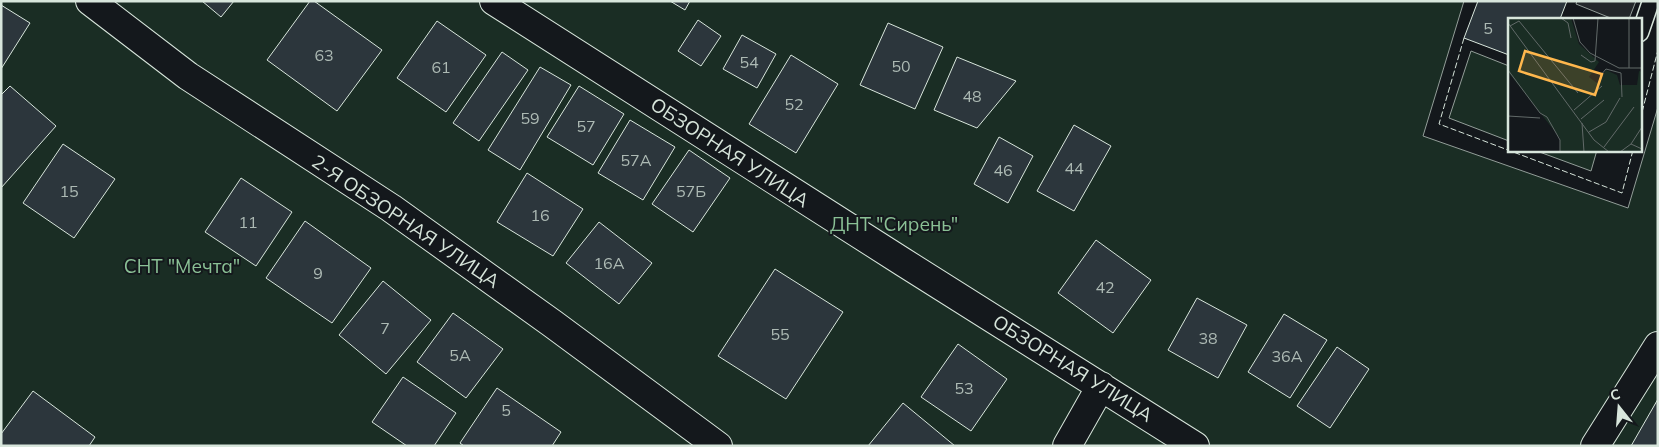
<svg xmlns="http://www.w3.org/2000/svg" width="1659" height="447" viewBox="0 0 1659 447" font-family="Mulish,sans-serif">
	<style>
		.green { fill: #1a2d24; stroke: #939e99 }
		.parking { fill: #24282b; stroke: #939e99 }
		.building { fill: #2c363c; stroke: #d8e6dc }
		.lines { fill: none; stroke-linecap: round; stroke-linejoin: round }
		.service-casing { stroke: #d8e6dc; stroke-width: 19 }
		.minor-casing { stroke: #d8e6dc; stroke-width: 30 }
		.service { stroke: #14181c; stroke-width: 16 }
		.minor { stroke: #14181c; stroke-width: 28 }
		.fence { stroke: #d8e6dc; stroke-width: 1; stroke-dasharray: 6 2.5; stroke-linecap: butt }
		.labels { text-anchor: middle; stroke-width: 4; stroke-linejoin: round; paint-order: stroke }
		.number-label { font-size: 16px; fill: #adbab4 }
		.street-label { font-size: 19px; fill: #d8e6dc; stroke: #14181c }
		.park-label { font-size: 19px; fill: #8ac095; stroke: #14181c }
		.inset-road { fill: none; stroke: #626a69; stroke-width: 1 }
		.view { fill: #ffb74d; fill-opacity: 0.15; stroke: #ffb74d; stroke-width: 2.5 }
		.inset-edge { fill: none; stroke: #d8e6dc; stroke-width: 2.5 }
	</style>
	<rect width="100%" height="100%" fill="#14181c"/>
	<path class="green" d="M 1,1 L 1464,1 L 1423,136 L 1628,208 L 1658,107 L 1658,446 L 1,446 Z
		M 1471,51 L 1509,66 L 1509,141 L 1449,118 Z
		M 1534,150 L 1597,150 L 1591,171 Z"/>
	<path class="parking" d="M 1577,1 L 1636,1 L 1629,19 L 1613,19 L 1576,4 Z"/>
	<path class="building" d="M 202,1 L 234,1 L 221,17 Z
		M 310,1 L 314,1 L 382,50 L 337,111 L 267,60 Z
		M 670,1 L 690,1 L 685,10 Z
		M 1478,1 L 1567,1 L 1560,19 L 1509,19 L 1509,55 L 1464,38 Z
		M 1,5 L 30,23 L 1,69 Z
		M 698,20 L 721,36 L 701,66 L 678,51 Z
		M 437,21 L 486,55 L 446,112 L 397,78 Z
		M 888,23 L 943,47 L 915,109 L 860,85 Z
		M 742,35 L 776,54 L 757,88 L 723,69 Z
		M 502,52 L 528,70 L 479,141 L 453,123 Z
		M 791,55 L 838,84 L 796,153 L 749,124 Z
		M 957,57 L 1016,81 L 977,128 L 934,110 Z
		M 540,67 L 571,85 L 520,170 L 488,150 Z
		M 10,86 L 56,126 L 1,188 L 1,95 Z
		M 579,86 L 624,114 L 593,165 L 547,137 Z
		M 630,120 L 675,147 L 643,200 L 598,173 Z
		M 1074,125 L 1111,146 L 1074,211 L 1037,191 Z
		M 999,137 L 1033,156 L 1008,203 L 974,184 Z
		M 63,144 L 115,179 L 74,238 L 23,203 Z
		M 689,150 L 730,178 L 693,232 L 652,204 Z
		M 527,173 L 583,209 L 553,256 L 497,222 Z
		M 241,178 L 292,212 L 256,266 L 205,232 Z
		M 305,221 L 371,268 L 332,323 L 266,278 Z
		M 599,222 L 652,263 L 619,304 L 566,263 Z
		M 1096,240 L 1151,280 L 1113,333 L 1058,293 Z
		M 775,269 L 843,312 L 786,399 L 718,356 Z
		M 383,281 L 431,320 L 386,374 L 339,335 Z
		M 1197,298 L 1247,325 L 1218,378 L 1168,350 Z
		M 453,313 L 503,349 L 466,398 L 417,362 Z
		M 1284,314 L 1327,340 L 1290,398 L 1248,372 Z
		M 958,344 L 1007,379 L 971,431 L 921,397 Z
		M 1337,347 L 1369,369 L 1330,428 L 1297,406 Z
		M 403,377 L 456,413 L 434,446 L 407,446 L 372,422 Z
		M 497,388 L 561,432 L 552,446 L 464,446 L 460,443 Z
		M 33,391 L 95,437 L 89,446 L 1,446 L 1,434 Z
		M 1658,399 L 1658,446 L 1631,446 Z
		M 903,403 L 955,446 L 868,446 Z"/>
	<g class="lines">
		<g class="service-casing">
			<path id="service" d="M 1640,33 L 1651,1"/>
		</g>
		<g class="minor-casing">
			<path id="minor" d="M 90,1 L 188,76 L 391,208 L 553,324 L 718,446
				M 494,1 L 903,262 L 1195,446
				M 1067,446 L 1101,386
				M 1595,446 L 1658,346"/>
		</g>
		<use href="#service" class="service"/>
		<use href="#minor" class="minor"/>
		<path class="fence" d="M 1464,38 L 1439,124 L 1622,193 L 1633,150
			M 1640,120 L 1658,50"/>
	</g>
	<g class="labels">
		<g class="number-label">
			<text x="1488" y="34">5</text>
			<text x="324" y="61">63</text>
			<text x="749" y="68">54</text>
			<text x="901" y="72">50</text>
			<text x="441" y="73">61</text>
			<text x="972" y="102">48</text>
			<text x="794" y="110">52</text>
			<text x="530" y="124">59</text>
			<text x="586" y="132">57</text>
			<text x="636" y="166">57А</text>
			<text x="1074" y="174">44</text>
			<text x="1003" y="176">46</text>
			<text x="69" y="197">15</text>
			<text x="691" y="197">57Б</text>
			<text x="540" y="221">16</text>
			<text x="248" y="228">11</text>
			<text x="609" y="269">16А</text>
			<text x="318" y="279">9</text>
			<text x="1105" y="293">42</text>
			<text x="385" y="334">7</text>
			<text x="780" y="340">55</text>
			<text x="1208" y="344">38</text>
			<text x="460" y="361">5А</text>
			<text x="1287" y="362">36А</text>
			<text x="964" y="394">53</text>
			<text x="506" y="416">5</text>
		</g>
		<g class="street-label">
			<text transform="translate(730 152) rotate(33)" y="7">ОБЗОРНАЯ УЛИЦА</text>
			<text transform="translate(406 221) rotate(34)" y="7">2-Я ОБЗОРНАЯ УЛИЦА</text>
			<text transform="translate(1073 368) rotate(32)" y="7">ОБЗОРНАЯ УЛИЦА</text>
		</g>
		<g class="park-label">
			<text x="894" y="231">ДНТ "Сирень"</text>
			<text x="182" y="273">СНТ "Мечта"</text>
		</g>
	</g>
	<g transform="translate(1508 18)">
		<rect width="134" height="134" fill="#14181c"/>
		<path d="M 0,0 L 63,0 L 71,26 L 91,44 L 81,59 L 89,65 L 98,52 L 109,57 L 112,67 L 129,67 L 131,53 L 134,54 L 134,134 L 52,134 L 52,120 L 0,54 Z" fill="#1a2d24"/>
		<path class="inset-road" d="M 53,0 L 60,5 L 63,20M 65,0 L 72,24 L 82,35 L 111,50 L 134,50M 0,5 L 86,122 L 101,134M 2,8 L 11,3 L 70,75M 73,37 L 83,44 L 87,43 L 90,0M 121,50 L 121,0M 0,52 L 32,95 L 39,99 L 52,122 L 52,134M 113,55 L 114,79M 92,58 L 98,51 L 113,55M 66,92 L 94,68M 0,98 L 32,100M 73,101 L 96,82M 74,105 L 76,134M 81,114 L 98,104 L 112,80M 123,126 L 134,109M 96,129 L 126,89M 112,134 L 123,126 L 134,131"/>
		<path class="view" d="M 17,33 L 94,56 L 87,77 L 11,53 Z"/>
		<rect width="134" height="134" class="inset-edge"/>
	</g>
	<rect width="1659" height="447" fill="none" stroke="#d8e6dc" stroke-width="5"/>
	<g transform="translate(1619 407) rotate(343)" stroke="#14181c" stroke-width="4" paint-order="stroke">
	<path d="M0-4L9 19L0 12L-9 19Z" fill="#d8e6dc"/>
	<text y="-8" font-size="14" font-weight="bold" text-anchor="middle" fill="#d8e6dc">С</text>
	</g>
</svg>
